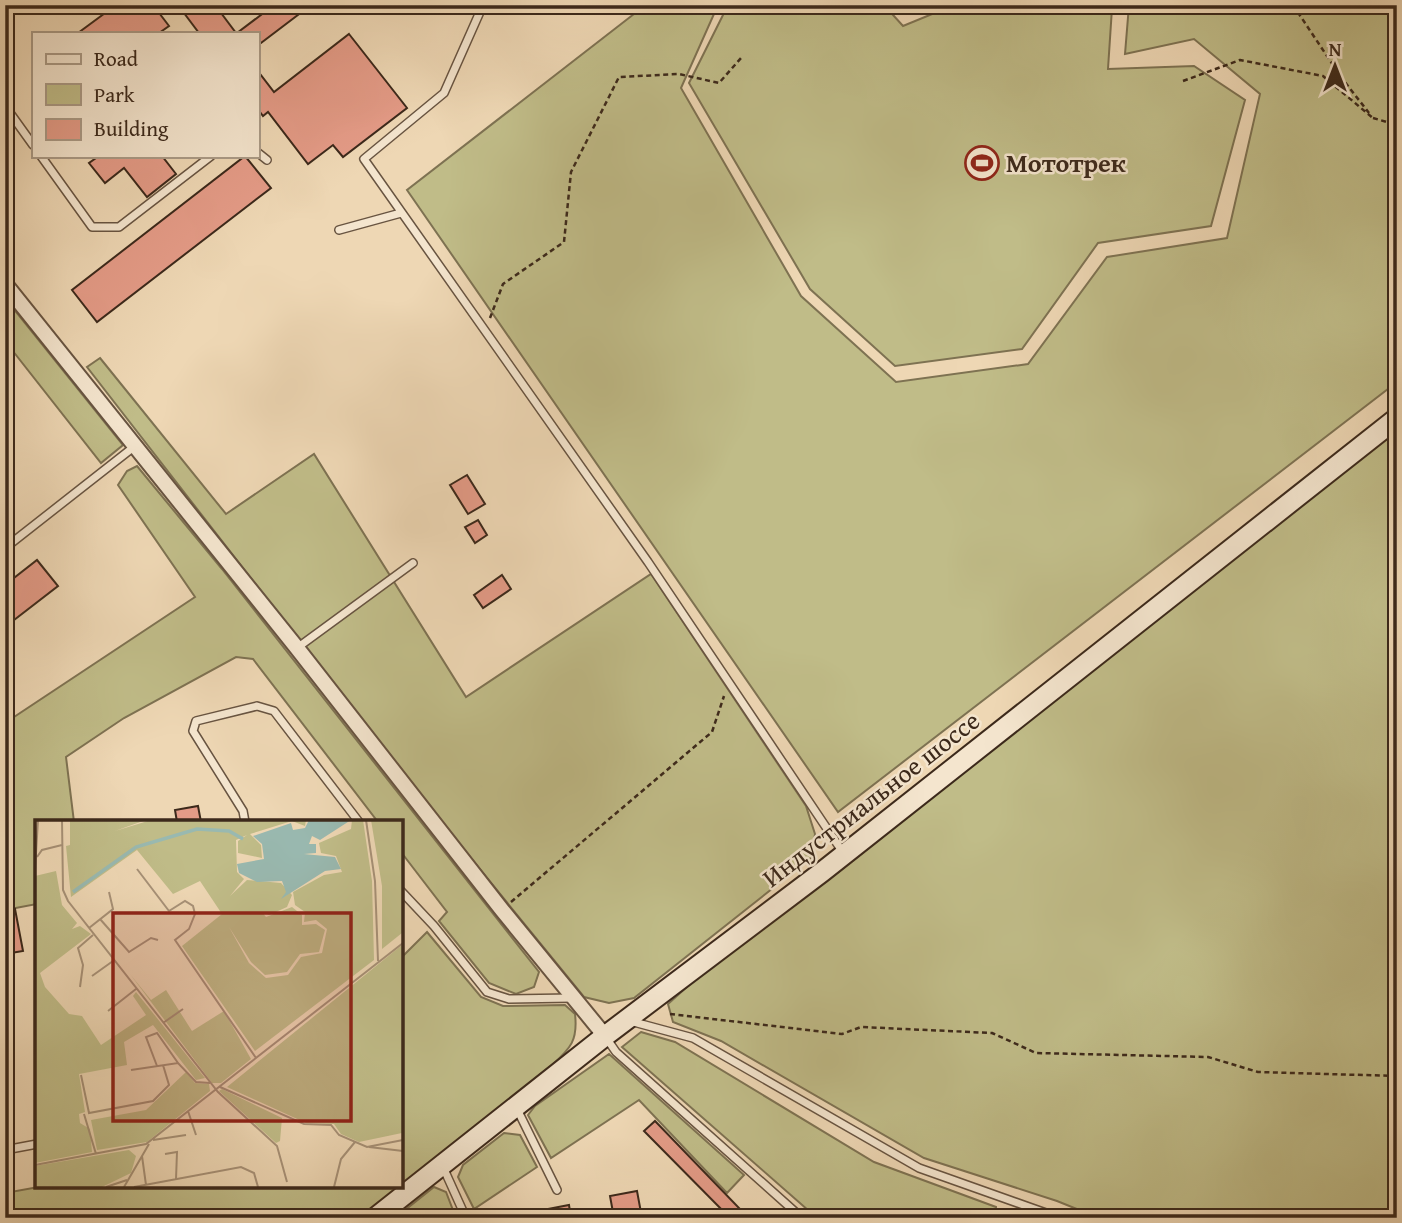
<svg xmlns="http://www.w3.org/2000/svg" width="1402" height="1223" viewBox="0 0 1402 1223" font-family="'Gentium Book Plus',serif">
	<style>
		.green { fill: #c0bc88; stroke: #7e7252; stroke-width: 2 }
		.building { fill: #e49b87; stroke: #3c291b; stroke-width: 2 }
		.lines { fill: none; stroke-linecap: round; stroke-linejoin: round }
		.lane-casing { stroke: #685441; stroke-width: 10 }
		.street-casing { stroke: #685441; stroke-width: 18 }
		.secondary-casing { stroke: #3c291b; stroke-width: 23 }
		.path { stroke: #3c291b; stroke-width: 2.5; stroke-dasharray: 5 3.5; stroke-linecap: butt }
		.lane { stroke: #f4e5ce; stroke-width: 7 }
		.street { stroke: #f4e5ce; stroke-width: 14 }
		.secondary { stroke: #f4e5ce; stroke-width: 19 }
		.labels { text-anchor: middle; stroke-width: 5; stroke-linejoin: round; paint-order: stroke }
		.poi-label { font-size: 26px; font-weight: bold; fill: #3c291b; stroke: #f4e5ce; text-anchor: start }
		.street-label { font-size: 26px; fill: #3c291b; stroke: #f4e5ce }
		.inset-river { fill: none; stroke: #99b9b0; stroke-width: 3.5 }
		.inset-road { fill: none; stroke: #a79177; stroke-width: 2 }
		.view { fill: #8f2418; fill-opacity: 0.15; stroke: #8f2418; stroke-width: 3.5 }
		.inset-edge { fill: none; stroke: #3c291b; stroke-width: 3.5 }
	</style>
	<rect width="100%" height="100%" fill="#eed7b4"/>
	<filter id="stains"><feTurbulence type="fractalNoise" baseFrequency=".00286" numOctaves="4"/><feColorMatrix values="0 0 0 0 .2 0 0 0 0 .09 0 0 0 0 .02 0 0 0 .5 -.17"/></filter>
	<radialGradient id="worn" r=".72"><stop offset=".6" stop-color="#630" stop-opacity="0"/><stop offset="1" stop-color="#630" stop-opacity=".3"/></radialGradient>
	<path class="green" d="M 642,5 L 718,5 L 681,88 L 801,296 L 896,382 L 1028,364 L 1107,257 L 1227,238 L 1260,94 L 1194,39 L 1125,54 L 1129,5 L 1397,5 L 1397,382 L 838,812 L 407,190 L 643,7 Z
		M 728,5 L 884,5 L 903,26 L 954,5 L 1108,5 L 1112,8 L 1108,69 L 1194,66 L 1245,100 L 1211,226 L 1098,243 L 1022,349 L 895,366 L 810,289 L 689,83 Z
		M 5,298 L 123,445 L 101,463 L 5,341 Z
		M 100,358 L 226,514 L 314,454 L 466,697 L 651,574 L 806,806 L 815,834 L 811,858 L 634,998 L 609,1003 L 584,997 L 408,781 L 87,367 Z
		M 1397,429 L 1397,1218 L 1099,1218 L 1057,1201 L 924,1158 L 721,1041 L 673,1022 L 668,1004 L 709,967 L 837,873 Z
		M 137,466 L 222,569 L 539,972 L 534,987 L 516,994 L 489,983 L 439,921 L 447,912 L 401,852 L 401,822 L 378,822 L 253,659 L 236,657 L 124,718 L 66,757 L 74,822 L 37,822 L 37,904 L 5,910 L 5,723 L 195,597 L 118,485 L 127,471 Z
		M 427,932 L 481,997 L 503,1006 L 565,1005 L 575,1014 C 578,1040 571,1048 552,1065 L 401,1186 L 401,958 Z
		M 641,1032 L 675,1042 L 874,1162 L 996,1207 L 995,1218 L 817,1218 L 622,1047 Z
		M 609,1054 L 744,1175 L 727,1193 L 639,1100 L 551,1158 L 528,1115 L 535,1106 Z
		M 504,1133 L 520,1135 L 537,1167 L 474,1209 L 458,1177 L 463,1165 Z
		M 44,1186 L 400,1186 L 361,1218 L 5,1218 L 5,1193 Z
		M 434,1187 L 446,1192 L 456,1218 L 395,1218 Z"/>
	<path class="building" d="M 116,5 L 153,5 L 169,26 L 159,33 L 78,33 Z
		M 178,5 L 215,5 L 236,33 L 199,33 Z
		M 274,5 L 311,5 L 257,46 L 257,33 L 237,33 Z
		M 349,34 L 407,108 L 343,157 L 333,145 L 308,164 L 268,112 L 263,116 L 257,108 L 257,70 L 274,92 Z
		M 99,156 L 162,156 L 176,174 L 147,197 L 124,168 L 105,183 L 89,163 Z
		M 245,156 L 271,188 L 97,322 L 72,290 Z
		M 467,475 L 485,504 L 468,514 L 450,485 Z
		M 478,520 L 487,535 L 475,543 L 465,527 Z
		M 37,560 L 58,586 L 5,627 L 5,585 Z
		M 502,575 L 511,589 L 483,608 L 474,595 Z
		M 198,806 L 201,822 L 177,822 L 175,810 Z
		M 15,909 L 23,951 L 5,954 L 5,911 Z
		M 655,1121 L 739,1208 L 730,1218 L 644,1131 Z
		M 637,1191 L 642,1218 L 614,1218 L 610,1196 Z
		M 569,1205 L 571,1218 L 532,1218 L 532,1212 Z"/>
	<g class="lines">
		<g class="lane-casing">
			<path id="lane" d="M 483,5 L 444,93 L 364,159 L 648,562 L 844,854
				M 5,106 L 33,145
				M 257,152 L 267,160
				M 41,156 L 92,227 L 119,227 L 211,156
				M 339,230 L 401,213
				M 5,548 L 135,446
				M 297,648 L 413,563
				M 245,822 L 243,811 L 193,731 L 196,721 L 257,706 L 274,711 L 359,822
				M 401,891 L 434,926 L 487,992 L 509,999 L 572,998
				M 630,1021 L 693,1038 L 919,1168 L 1060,1218
				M 607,1039 L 616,1052 L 802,1218
				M 517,1109 L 557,1190
				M 5,1150 L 37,1144
				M 443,1167 L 466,1218"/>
		</g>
		<g class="street-casing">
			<path id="street" d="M 5,284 L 297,648 L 502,910 L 605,1036"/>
		</g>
		<g class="secondary-casing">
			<path id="secondary" d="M 375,1218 L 605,1036 L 822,872 L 1397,418"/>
		</g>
		<path class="path" d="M 1293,5 L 1341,77 L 1369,113
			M 1183,81 L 1240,60 L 1323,76 L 1374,119
			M 1373,118 L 1397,125
			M 490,318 L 503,284 L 564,242 L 571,172 L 619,77 L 679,74 L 719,83 L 741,58
			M 511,902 L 712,732 L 724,696
			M 670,1014 L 842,1034 L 861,1027 L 992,1033 L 1036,1053 L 1208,1057 L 1258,1072 L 1397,1076"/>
		<use href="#lane" class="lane"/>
		<use href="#street" class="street"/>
		<use href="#secondary" class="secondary"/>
	</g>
	<defs>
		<g id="stadium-ring" transform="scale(1.75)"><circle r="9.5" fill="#f4e5ce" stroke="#8f2418" stroke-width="1.5"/><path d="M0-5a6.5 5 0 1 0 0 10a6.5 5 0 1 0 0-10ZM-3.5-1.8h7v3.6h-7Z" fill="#8f2418"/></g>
	</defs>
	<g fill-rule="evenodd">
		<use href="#stadium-ring" x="982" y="163"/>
	</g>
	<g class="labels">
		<g class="poi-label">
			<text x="1006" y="172">Мототрек</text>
		</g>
		<g class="street-label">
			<text transform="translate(871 799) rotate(-38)" y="9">Индустриальное шоссе</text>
		</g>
	</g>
	<g transform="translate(35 820)">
		<rect width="368" height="368" fill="#eed7b4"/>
		<path d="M 35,0 L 111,0 L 80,11 L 116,0 L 271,0 L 270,6 L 257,1 L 215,14 L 226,25 L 227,38 L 203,33 L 203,21 L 212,15 L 201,20 L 202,52 L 209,59 L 195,76 L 212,60 L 246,63 L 257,75 L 252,87 L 234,95 L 227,92 L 231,97 L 257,87 L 267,95 L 267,105 L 281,104 L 290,110 L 284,132 L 265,134 L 252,152 L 230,155 L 216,142 L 194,107 L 214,143 L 231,158 L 253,155 L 266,137 L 287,133 L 292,109 L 281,100 L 269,102 L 270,92 L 260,85 L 258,72 L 289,55 L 307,52 L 301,36 L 286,33 L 284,23 L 316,9 L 317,0 L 328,0 L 337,61 L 339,140 L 220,231 L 147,126 L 187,94 L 165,61 L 138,74 L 102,30 L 36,77 L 31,26 L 35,25 ZM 336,0 L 367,0 L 367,113 L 347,129 L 347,66 ZM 21,51 L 27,85 L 42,103 L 37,109 L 45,106 L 56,114 L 5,153 L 10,167 L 34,194 L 47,196 L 66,225 L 111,195 L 98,176 L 101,172 L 170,258 L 161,260 L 118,205 L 89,222 L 92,245 L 44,254 L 50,292 L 44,294 L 45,303 L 55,309 L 57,332 L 0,343 L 0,56 ZM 367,125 L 367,313 L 324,322 L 306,314 L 299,304 L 271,303 L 192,267 ZM 95,154 L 116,180 L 131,170 L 157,211 L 189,191 L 216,239 L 186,263 L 177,263 ZM 151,252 L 160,263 L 174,264 L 175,271 L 112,322 L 62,330 L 56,300 L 111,290 ZM 187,269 L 247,298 L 245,321 L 241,323 L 184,271 ZM 94,330 L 101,336 L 96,353 L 67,367 L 0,367 L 0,346 Z" fill="#c0bc88"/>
		<path d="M 274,0 L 316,0 L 285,20 L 277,16 L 274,24 L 281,24 L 281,33 L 269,34 L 300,37 L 306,49 L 290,51 L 246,79 L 251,72 L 247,61 L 222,62 L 204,53 L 202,44 L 229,39 L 227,24 L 218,16 L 256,3 L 258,10 L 270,8 Z" fill="#99b9b0"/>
		<path class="inset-river" d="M 38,72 L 101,27 L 162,9 L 194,11 L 208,19"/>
		<path class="inset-road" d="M 27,0 L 28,70 L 33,81 L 183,272 L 242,326 L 252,362M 331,0 L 340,61 L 343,141M 2,37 L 7,30 L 27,25M 102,49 L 134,91 L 150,81 L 158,86 L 160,94 L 154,109 L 140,120 L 221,238M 0,50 L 3,0M 65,99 L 94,132 L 116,118 L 123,120M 54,108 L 78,89 L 74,72M 57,156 L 78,141M 45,167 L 48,145 L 43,128 L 58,115M 73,191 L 101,169M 128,203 L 148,189M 122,246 L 111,217 L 122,213 L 143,243M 96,250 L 143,243 L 161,262 L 175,263M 46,255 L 54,293 L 118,281 L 134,265 L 128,245M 185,267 L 269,304 L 296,305 L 304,315 L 332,327 L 368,320M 153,291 L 161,315M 49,294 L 61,334M 118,320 L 151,315M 334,327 L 368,331M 130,334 L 142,332 L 141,359M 107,336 L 111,365M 0,345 L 111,324 L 368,123M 71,367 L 92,360M 89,367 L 114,324M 99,367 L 206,347 L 219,353 L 223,367M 299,367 L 306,339 L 320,322"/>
		<path class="view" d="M 78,93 L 316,93 L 316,301 L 78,301 Z"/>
		<rect width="368" height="368" class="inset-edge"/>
	</g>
	<rect width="1402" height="1223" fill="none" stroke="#eed7b4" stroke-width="28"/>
	<rect x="7" y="7" width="1388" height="1209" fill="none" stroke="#3c291b" stroke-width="3.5"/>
	<rect x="14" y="14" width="1374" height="1195" fill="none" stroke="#3c291b" stroke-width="2"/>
	<rect x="32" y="32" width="228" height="126" fill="#f4e5ce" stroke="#aa9a86" stroke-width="2"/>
	<rect x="46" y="54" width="35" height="10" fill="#f4e5ce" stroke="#aa9a86" stroke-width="2"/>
	<text x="94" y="66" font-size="21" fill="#3c291b">Road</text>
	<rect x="46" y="84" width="35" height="21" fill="#c0bc88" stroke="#aa9a86" stroke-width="2"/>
	<text x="94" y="102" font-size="21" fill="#3c291b">Park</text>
	<rect x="46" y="119" width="35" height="21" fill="#e49b87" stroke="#aa9a86" stroke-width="2"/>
	<text x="94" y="136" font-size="21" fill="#3c291b">Building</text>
	<g transform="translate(1335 66)" stroke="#f4e5ce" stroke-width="5" paint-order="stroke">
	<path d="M0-5L12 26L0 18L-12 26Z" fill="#3c291b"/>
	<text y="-10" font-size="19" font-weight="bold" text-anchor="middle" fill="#3c291b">N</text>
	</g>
	<rect width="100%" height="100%" filter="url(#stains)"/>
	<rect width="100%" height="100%" fill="url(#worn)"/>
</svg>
